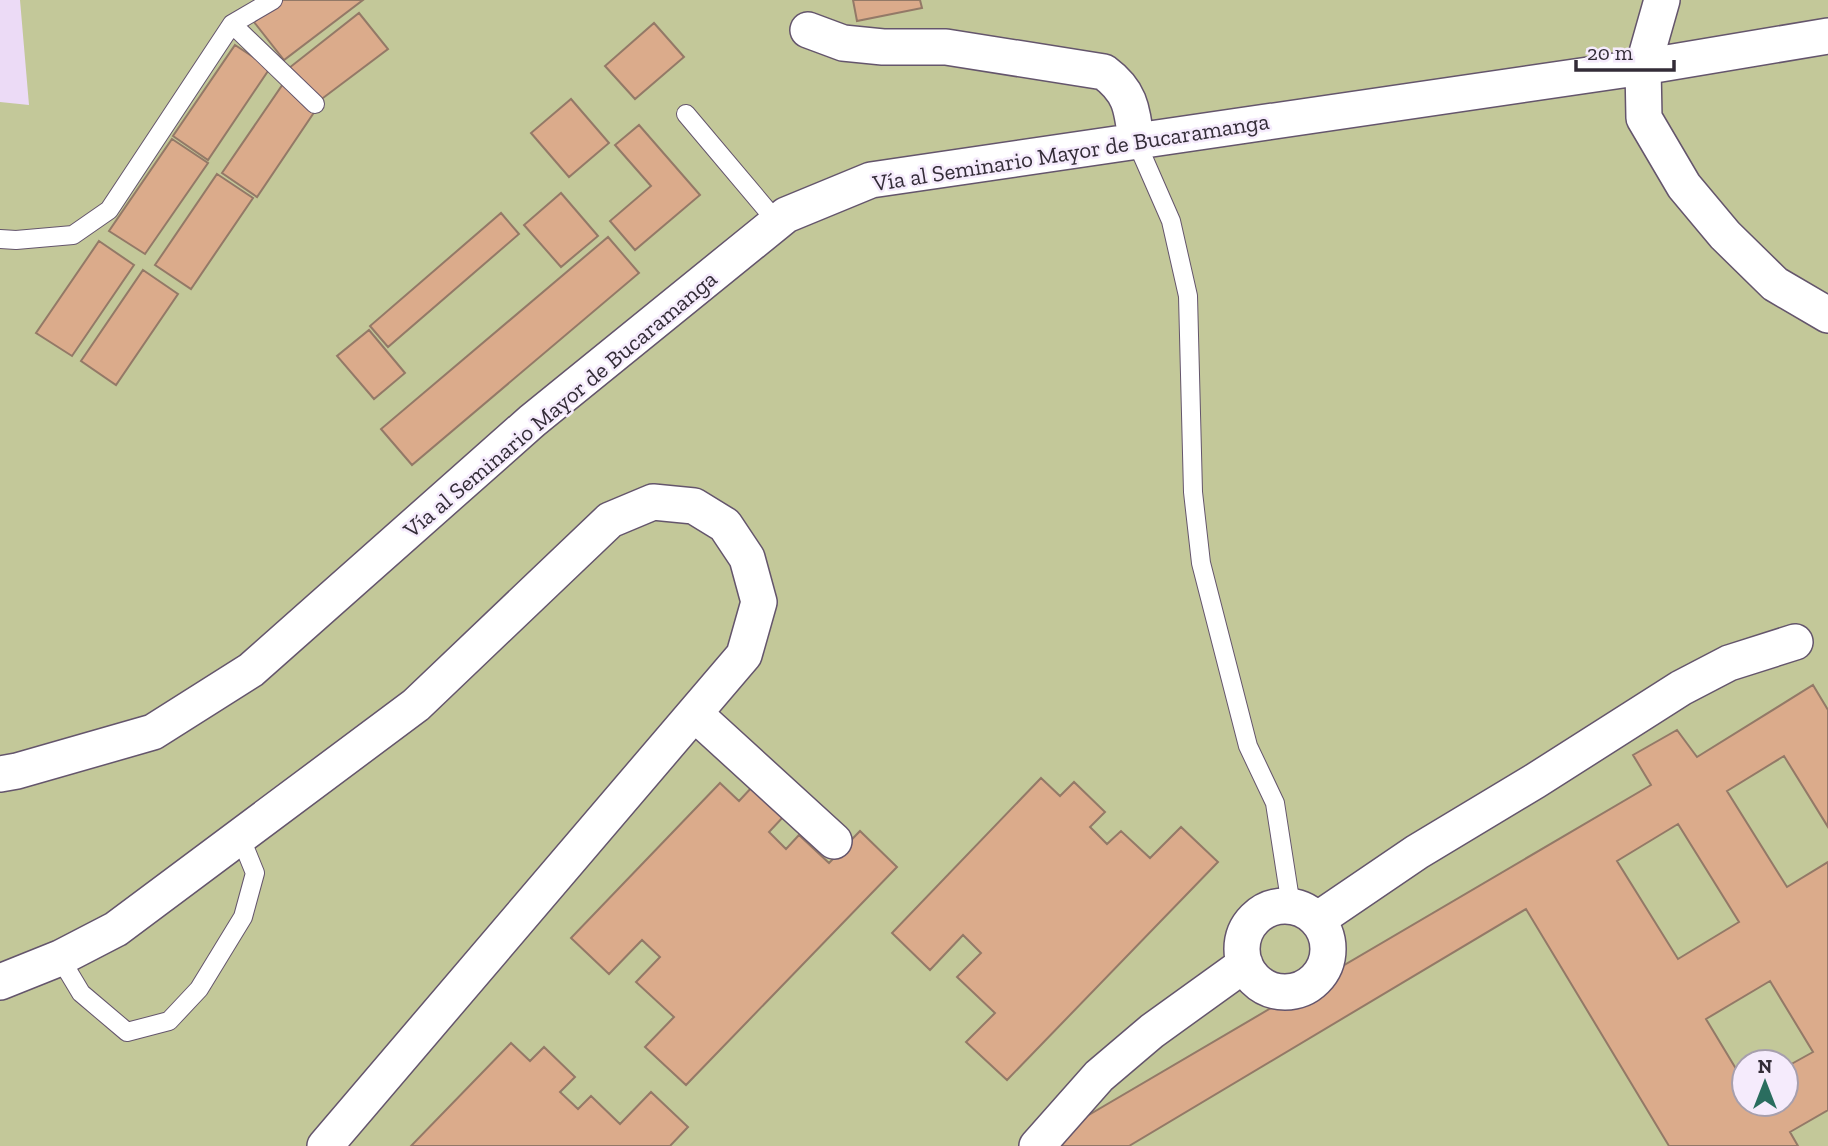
<svg xmlns="http://www.w3.org/2000/svg" width="1828" height="1146" viewBox="0 0 1828 1146" font-family="'Zilla Slab',serif">
	<style>
		.green { fill: #c3c899; fill-rule: evenodd }
		.building { fill: #dbab8b; stroke: #937967; stroke-width: 2; fill-rule: evenodd }
		.lines { fill: none; stroke-linecap: round; stroke-linejoin: round }
		.service-casing { stroke: #64556c; stroke-width: 20 }
		.minor-casing { stroke: #64556c; stroke-width: 38 }
		.service { stroke: #fff; stroke-width: 18 }
		.minor { stroke: #fff; stroke-width: 35 }
		.labels { text-anchor: middle; stroke-width: 5; stroke-linejoin: round; paint-order: stroke }
		.street-label { font-size: 23px; fill: #332c37; stroke: #f5ebfc }
	</style>
	<rect width="100%" height="100%" fill="#ecdbf6"/>
	<path class="green" d="M 20,0 L 1828,0 L 1828,1146 L 0,1146 L 0,102 L 29,105 ZM 1744,1062 L 1786,1062 L 1786,1104 L 1744,1104 Z"/>
	<path class="building" d="M 283,0 L 363,0 L 284,60 L 254,22 Z
		M 853,0 L 920,0 L 922,8 L 857,21 Z
		M 359,13 L 388,49 L 319,101 L 289,68 Z
		M 654,23 L 684,57 L 635,99 L 605,66 Z
		M 235,45 L 270,68 L 208,160 L 173,136 Z
		M 283,84 L 317,108 L 257,197 L 222,173 Z
		M 571,99 L 609,143 L 569,177 L 531,133 Z
		M 639,125 L 700,195 L 635,250 L 610,221 L 651,186 L 615,145 Z
		M 172,139 L 208,163 L 145,254 L 109,231 Z
		M 217,174 L 253,198 L 191,289 L 155,265 Z
		M 561,193 L 598,236 L 561,267 L 524,225 Z
		M 501,213 L 519,234 L 388,347 L 370,326 Z
		M 608,237 L 639,273 L 412,465 L 381,429 Z
		M 99,241 L 134,265 L 72,356 L 36,333 Z
		M 143,270 L 178,294 L 116,385 L 81,361 Z
		M 369,330 L 405,373 L 374,399 L 337,356 Z
		M 1813,685 L 1828,710 L 1828,827 L 1784,756 L 1727,791 L 1787,887 L 1828,862 L 1828,1110 L 1790,1132 L 1798,1146 L 1669,1146 L 1526,909 L 1129,1146 L 1043,1146 L 1041,1143 L 1651,785 L 1633,755 L 1677,730 L 1697,757 ZM 1678,824 L 1739,922 L 1678,959 L 1617,861 ZM 1770,981 L 1813,1052 L 1786,1067 L 1786,1104 L 1744,1104 L 1744,1082 L 1706,1019 Z
		M 1041,778 L 1060,796 L 1074,782 L 1105,812 L 1090,827 L 1107,844 L 1121,831 L 1150,858 L 1181,827 L 1218,862 L 1007,1080 L 966,1042 L 995,1013 L 957,977 L 981,953 L 963,935 L 930,970 L 892,933 Z
		M 720,783 L 739,801 L 753,786 L 784,816 L 769,832 L 786,849 L 799,835 L 829,863 L 860,831 L 897,867 L 686,1085 L 645,1047 L 674,1017 L 636,982 L 660,957 L 642,940 L 609,974 L 571,938 Z
		M 511,1043 L 530,1061 L 544,1047 L 575,1077 L 560,1092 L 578,1109 L 591,1096 L 620,1124 L 651,1092 L 688,1127 L 670,1146 L 411,1146 Z"/>
	<g class="lines">
		<g class="service-casing">
			<path id="service" d="M 232,24 L 315,104
				M 686,114 L 777,222
				M 1136,141 L 1171,221 L 1188,296 L 1193,492 L 1201,563 L 1248,746 L 1275,803 L 1291,906
				M 0,239 L 16,240 L 73,235 L 109,210 L 232,24 L 273,0
				M 60,958 L 81,993 L 127,1032 L 169,1021 L 199,989 L 243,917 L 255,873 L 240,836"/>
		</g>
		<g class="minor-casing">
			<path id="minor" d="M 1662,0 L 1643,67 L 1644,118 L 1684,186 L 1725,235 L 1775,284 L 1828,315
				M 808,30 L 843,43 L 883,47 L 946,47 L 1104,72 C 1131,92 1132,109 1136,141
				M 695,714 L 834,841
				M 0,774 L 17,771 L 153,732 L 251,670 L 532,421 L 786,215 L 871,180 L 1643,67 L 1828,36
				M1242 949a43 43 0 1 1 86 0a43 43 0 1 1-86 0Z
				M 1317,920 L 1417,852 L 1535,781 L 1681,688 L 1729,663 L 1795,642
				M 0,982 L 60,958 L 116,929 L 416,705 L 610,520 L 653,502 L 694,506 L 725,525 L 747,558 L 759,602 L 744,655 L 325,1146
				M 1037,1146 L 1099,1076 L 1152,1031 L 1245,964"/>
		</g>
		<use href="#service" class="service"/>
		<use href="#minor" class="minor"/>
	</g>
	<g class="labels">
		<g class="street-label">
			<text transform="translate(1071 152) rotate(-9)" y="8">Vía al Seminario Mayor de Bucaramanga</text>
			<text transform="translate(560 404) rotate(-40)" y="8">Vía al Seminario Mayor de Bucaramanga</text>
		</g>
	</g>
	<g transform="translate(1765 1083)"><circle r="33" fill="#f5ebfc" stroke="#a79fad" stroke-width="2"/>
	<path d="M0-5L12 26L0 18L-12 26Z" fill="#2a6d5f"/>
	<text y="-10" font-size="19" font-weight="bold" text-anchor="middle" fill="#332c37">N</text>
	</g>
	<path d="M1576 60v10h98v-10" fill="none" stroke="#332c37" stroke-width="3.5"/>
	<text x="1587" y="60" font-size="21" fill="#332c37" stroke="#f5ebfc" stroke-width="5" paint-order="stroke">20 m</text>
</svg>
